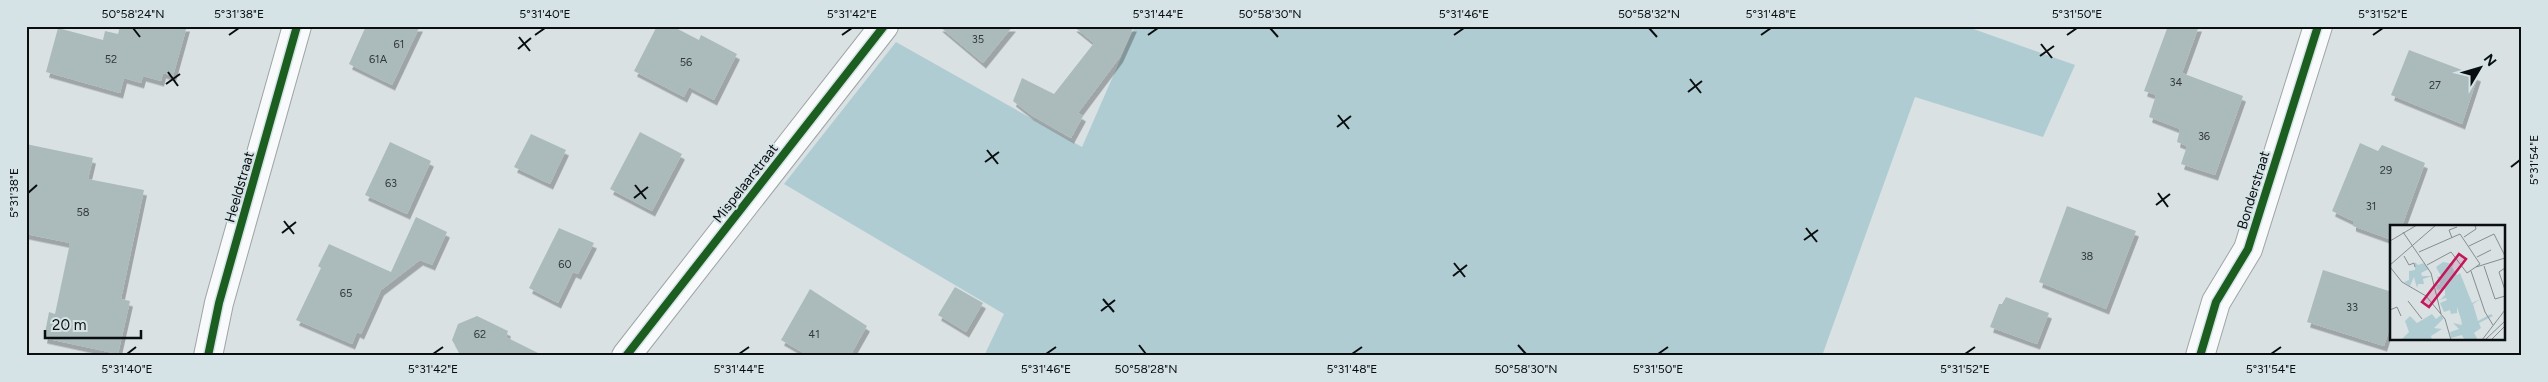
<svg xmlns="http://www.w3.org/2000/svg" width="2548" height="382" viewBox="0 0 2548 382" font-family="Figtree,sans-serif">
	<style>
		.green { fill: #b0ccd3 }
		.building { fill: #abbbbc; filter: url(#shadow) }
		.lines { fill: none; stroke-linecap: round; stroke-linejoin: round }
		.minor-casing { stroke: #9fa4a6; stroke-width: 30 }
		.minor { stroke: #f9fafb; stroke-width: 28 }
		.cycleway-casing { stroke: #d5e3e7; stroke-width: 11 }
		.cycleway { stroke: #1b5e20; stroke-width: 8 }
		.ticks { fill: none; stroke: #0a0e10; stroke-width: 2 }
		.labels { text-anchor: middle; stroke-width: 4; stroke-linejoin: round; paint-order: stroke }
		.number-label { font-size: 11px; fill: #32393b }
		.street-label { font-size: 14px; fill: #0a0e10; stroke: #d5e3e7 }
		.inset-road { fill: none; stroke: #868d8f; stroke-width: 1 }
		.view { fill: #c2185b; fill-opacity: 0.15; stroke: #c2185b; stroke-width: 2.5 }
		.inset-edge { fill: none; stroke: #0a0e10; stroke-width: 2.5 }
		.neatline { fill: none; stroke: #0a0e10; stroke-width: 2 }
		.ticks-label { font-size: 12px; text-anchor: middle; fill: #0a0e10 }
	</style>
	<defs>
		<filter id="shadow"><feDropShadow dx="3" dy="5.5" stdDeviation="0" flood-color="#0004"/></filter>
	</defs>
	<rect width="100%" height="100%" fill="#d9e1e3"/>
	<path class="green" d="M 1135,26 L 1965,26 L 2075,65 L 2043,137 L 1915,97 L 1822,356 L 984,356 L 1004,314 L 784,184 L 896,42 L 1082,147 Z"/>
	<path class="building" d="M 120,26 L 187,26 L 173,76 L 163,73 L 161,81 L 143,76 L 141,83 L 124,78 L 120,93 L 46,72 L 58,28 L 103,40 L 105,31 L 118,34 Z
		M 366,26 L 420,26 L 392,85 L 349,64 Z
		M 657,26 L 672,26 L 699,40 L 701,35 L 737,54 L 714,100 L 689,87 L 684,97 L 634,71 Z
		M 939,26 L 1013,26 L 983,63 Z
		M 1073,26 L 1134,26 L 1120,57 L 1078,113 L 1083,116 L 1071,138 L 1031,115 L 1013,101 L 1022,78 L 1054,94 L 1094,43 Z
		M 2168,26 L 2199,26 L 2182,73 L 2243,96 L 2215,175 L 2181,164 L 2187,146 L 2177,142 L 2180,129 L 2149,117 L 2156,95 L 2144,91 Z
		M 2409,50 L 2478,76 L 2462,124 L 2391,95 Z
		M 640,132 L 682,154 L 652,211 L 610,189 Z
		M 531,134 L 566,150 L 550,184 L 514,167 Z
		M 390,142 L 431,161 L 407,214 L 365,195 Z
		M 2360,143 L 2378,151 L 2382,145 L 2425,163 L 2402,226 L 2392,226 L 2392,240 L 2353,226 L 2353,221 L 2332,211 Z
		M 26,144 L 93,158 L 88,179 L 144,190 L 121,299 L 130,301 L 118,354 L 44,338 L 49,312 L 55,314 L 70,243 L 26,234 Z
		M 2067,206 L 2136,231 L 2106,309 L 2039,282 Z
		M 416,217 L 447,232 L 432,265 L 420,260 L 381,290 L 361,334 L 357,332 L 352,344 L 296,320 L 321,268 L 318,266 L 329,244 L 391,272 Z
		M 559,228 L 594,243 L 578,274 L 573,272 L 558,303 L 529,288 Z
		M 2323,270 L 2392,292 L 2392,321 L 2384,346 L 2307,322 Z
		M 955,287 L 983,303 L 966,332 L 938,315 Z
		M 810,289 L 867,326 L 850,356 L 809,356 L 781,340 Z
		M 2006,297 L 2049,313 L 2037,344 L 1990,327 L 1999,304 L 2002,304 Z
		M 477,316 L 508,331 L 506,337 L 544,356 L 461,356 L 452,340 L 458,324 Z"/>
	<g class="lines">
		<g class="minor-casing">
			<path id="minor" d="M 208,356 L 219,303 L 297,26
				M 626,356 L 884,26
				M 2200,356 L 2216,302 L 2248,249 L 2318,26"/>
		</g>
		<use href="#minor" class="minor"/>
		<g class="cycleway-casing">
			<path id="cycleway" d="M 208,356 L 219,303 L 297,26
				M 626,356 L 884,26
				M 2200,356 L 2216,302 L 2248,249 L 2318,26"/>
		</g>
		<use href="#cycleway" class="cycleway"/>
	</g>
	<path class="ticks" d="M 133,28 L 140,37M 1270,28 L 1278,37M 1649,28 L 1657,37M 229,35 L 239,28M 535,35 L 545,28M 842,35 L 852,28M 1148,35 L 1158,28M 1454,35 L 1464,28M 1761,35 L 1771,28M 2067,35 L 2077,28M 2373,35 L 2383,28M 519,37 L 530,51M 2041,44 L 2052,58M 518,49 L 531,38M 2040,56 L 2054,46M 168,72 L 178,86M 1690,79 L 1701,93M 166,84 L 180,74M 1688,92 L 1702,81M 1338,115 L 1349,129M 1337,127 L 1351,116M 987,150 L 998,164M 985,162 L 999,152M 2511,167 L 2520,160M 635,185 L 646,199M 28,193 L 37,185M 2158,193 L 2168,207M 634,198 L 648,187M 2156,205 L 2170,194M 284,221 L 294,234M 1806,228 L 1817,242M 282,233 L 296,222M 1804,240 L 1818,230M 1454,263 L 1465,277M 1453,276 L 1467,265M 1103,299 L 1114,312M 1101,311 L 1115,300M 1139,345 L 1146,354M 1518,345 L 1526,354M 127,354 L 136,347M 433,354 L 443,347M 739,354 L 749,347M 1046,354 L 1056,347M 1352,354 L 1362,347M 1658,354 L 1668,347M 1965,354 L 1975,347M 2271,354 L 2281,347"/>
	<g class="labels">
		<g class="number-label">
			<text x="978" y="43">35</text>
			<text x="399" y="48">61</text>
			<text x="111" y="63">52</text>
			<text x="378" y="63">61A</text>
			<text x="686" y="66">56</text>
			<text x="2176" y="86">34</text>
			<text x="2435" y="89">27</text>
			<text x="2204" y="140">36</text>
			<text x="2386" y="174">29</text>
			<text x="391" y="187">63</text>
			<text x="2371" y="210">31</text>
			<text x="83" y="216">58</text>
			<text x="2087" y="260">38</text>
			<text x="565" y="268">60</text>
			<text x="346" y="297">65</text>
			<text x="2352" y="311">33</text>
			<text x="480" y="338">62</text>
			<text x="814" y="338">41</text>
		</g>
		<g class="street-label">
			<text transform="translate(745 183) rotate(-52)" y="5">Mispelaarstraat</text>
			<text transform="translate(239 187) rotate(-74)" y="5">Heeldstraat</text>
			<text transform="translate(2253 190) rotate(-73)" y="5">Bonderstraat</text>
		</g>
	</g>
	<g transform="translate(2390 225)">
		<rect width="115" height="115" fill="#d9e1e3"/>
		<path d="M 25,37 L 28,40 L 34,38 L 39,44 L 31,48 L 32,51 L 42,51 L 33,54 L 34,59 L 28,59 L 27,63 L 24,52 L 20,61 L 14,57 L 19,55 L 19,46 L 25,45 ZM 53,37 L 64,39 L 62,42 L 67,50 L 70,48 L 82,78 L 91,74 L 83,79 L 88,96 L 101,89 L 103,91 L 89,98 L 91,103 L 84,108 L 88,115 L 74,114 L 72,110 L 61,113 L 60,107 L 69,104 L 63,98 L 72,100 L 71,94 L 67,82 L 67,88 L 61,89 L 60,85 L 54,87 L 50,78 L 57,75 L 56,73 L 50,75 L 55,70 L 55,64 L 47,65 L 46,60 L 50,59 L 47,52 L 51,51 L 46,42 ZM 42,89 L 46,94 L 51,90 L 54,93 L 44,103 L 52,104 L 41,111 L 42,115 L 11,115 L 19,107 L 15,96 L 20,91 L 27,98 Z" fill="#b0ccd3"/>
		<path class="inset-road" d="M 13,7 L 41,48 L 51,89M 74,12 L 86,4 L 85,0M 62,13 L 59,5 L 67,2M 0,16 L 27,0M 79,21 L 104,9 L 115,31M 29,27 L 70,9 L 90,39 L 77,48 L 61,27 L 37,40M 14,31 L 19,40 L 24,38 L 25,42M 87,32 L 101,25M 0,40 L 46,0M 94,41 L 105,74 L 115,71M 0,42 L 12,57 L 36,71 L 55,94 L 61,115M 86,42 L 115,33M 115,43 L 109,47 L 115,65M 81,46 L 95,87 L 103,100M 18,76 L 32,94M 0,85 L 7,82 L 11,91M 102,114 L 115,101M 92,115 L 115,85M 95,115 L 115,96"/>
		<path class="view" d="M 69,29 L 76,34 L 39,82 L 32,77 Z"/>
		<rect width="115" height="115" class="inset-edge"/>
	</g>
	<rect width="2548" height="382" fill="none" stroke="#d5e3e7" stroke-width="55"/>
	<g transform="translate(2480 68) rotate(52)" stroke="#d5e3e7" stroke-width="4" paint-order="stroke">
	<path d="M0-4L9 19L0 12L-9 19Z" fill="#0a0e10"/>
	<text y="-8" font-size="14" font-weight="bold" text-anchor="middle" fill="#0a0e10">N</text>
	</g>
	<path d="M45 330v8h96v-8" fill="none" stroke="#0a0e10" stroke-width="2.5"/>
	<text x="52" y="330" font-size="15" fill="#0a0e10" stroke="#d5e3e7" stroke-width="4" paint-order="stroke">20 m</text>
	<rect x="28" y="28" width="2492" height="326" class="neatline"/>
	<g class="ticks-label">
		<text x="133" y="18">50°58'24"N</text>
		<text x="239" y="18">5°31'38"E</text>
		<text x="545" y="18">5°31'40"E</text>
		<text x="852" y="18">5°31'42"E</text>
		<text x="1158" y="18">5°31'44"E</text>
		<text x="1270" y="18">50°58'30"N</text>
		<text x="1464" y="18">5°31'46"E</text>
		<text x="1649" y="18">50°58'32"N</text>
		<text x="1771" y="18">5°31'48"E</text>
		<text x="2077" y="18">5°31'50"E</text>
		<text x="2383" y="18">5°31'52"E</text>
		<text transform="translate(2534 160) rotate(-90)" y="4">5°31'54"E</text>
		<text transform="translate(14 193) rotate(-90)" y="4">5°31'38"E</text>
		<text x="127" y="373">5°31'40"E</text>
		<text x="433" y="373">5°31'42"E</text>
		<text x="739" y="373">5°31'44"E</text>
		<text x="1046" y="373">5°31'46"E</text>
		<text x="1146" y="373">50°58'28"N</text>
		<text x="1352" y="373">5°31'48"E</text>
		<text x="1526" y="373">50°58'30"N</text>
		<text x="1658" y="373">5°31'50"E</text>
		<text x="1965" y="373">5°31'52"E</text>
		<text x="2271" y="373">5°31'54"E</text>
	</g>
</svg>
